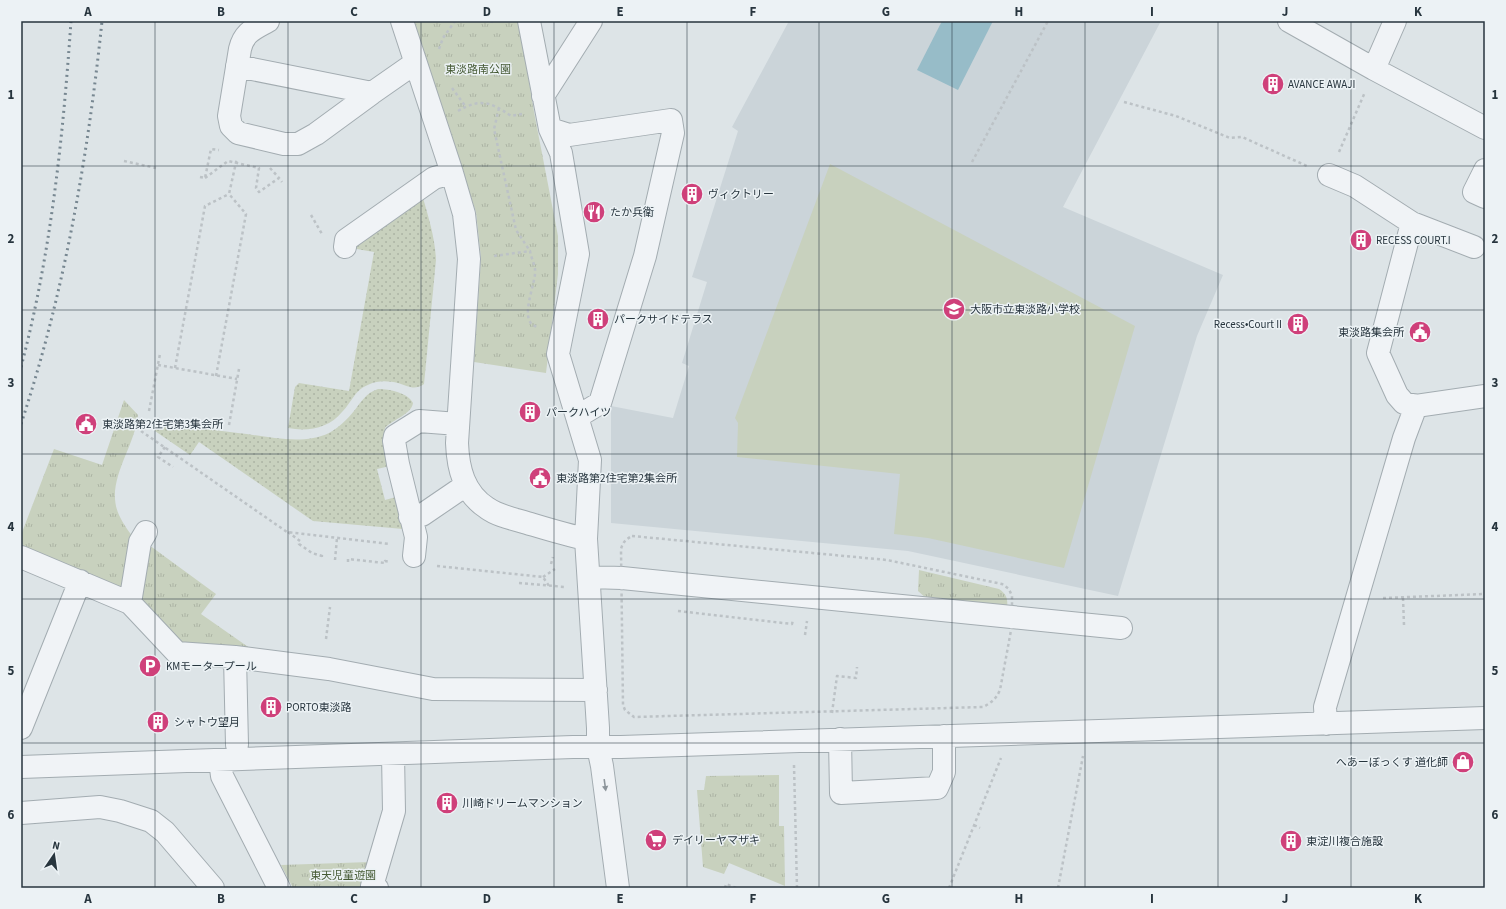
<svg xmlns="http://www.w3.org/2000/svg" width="1506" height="909" viewBox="0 0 1506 909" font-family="'Source Sans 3','Noto Sans JP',sans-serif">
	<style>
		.built { fill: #cbd4d9 }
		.grass { fill: url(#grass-dots) }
		.park { fill: url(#park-tufts) }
		.pitch { fill: #c8d1be }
		.water { fill: #97bcc8 }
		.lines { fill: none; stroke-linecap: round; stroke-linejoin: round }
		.minor-casing { stroke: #a3acb1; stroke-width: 24 }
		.path { stroke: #bcc2c6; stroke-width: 2.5; stroke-dasharray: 3 3; stroke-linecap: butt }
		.minor { stroke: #f0f3f6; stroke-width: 22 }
		.rail { stroke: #778791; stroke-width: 3; stroke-dasharray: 2 4; stroke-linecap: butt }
		.oneway { fill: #8c949a }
		.grid { fill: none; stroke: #27353e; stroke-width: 1; stroke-opacity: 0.55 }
		.labels { text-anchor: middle; stroke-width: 3; stroke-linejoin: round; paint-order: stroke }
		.park-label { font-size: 11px; fill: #455a34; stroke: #ecf2f5 }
		.poi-label { font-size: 11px; fill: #27353e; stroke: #ecf2f5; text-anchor: start }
		.neatline { fill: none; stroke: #27353e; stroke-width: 1.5 }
		.grid-label { font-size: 13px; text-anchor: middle; font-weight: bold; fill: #27353e }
	</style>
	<defs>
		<pattern id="grass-dots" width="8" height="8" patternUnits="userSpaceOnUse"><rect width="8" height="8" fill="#c8d1be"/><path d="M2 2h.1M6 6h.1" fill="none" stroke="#acb4a4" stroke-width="1.8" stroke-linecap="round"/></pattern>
		<pattern id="park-tufts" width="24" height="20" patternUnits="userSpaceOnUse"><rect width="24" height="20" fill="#c8d1be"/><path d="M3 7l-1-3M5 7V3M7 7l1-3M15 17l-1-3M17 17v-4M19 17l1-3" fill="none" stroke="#acb4a4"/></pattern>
	</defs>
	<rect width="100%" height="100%" fill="#dde4e7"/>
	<path class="built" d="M 789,21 L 1161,21 L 1063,207 L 1223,275 L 1197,336 L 1118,596 L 908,551 L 611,523 L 611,406 L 673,418 L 689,366 L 682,363 L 707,282 L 692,277 L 738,131 L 732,127 Z"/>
	<path class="grass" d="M 423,198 C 429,219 435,238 436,260 L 424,384 C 414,391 408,386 398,383 C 390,381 378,380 370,384 C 354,390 353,401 342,412 C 329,428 308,432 288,428 L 295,387 L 299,383 L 349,391 L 374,252 L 351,248 Z
		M 378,389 C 390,389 408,393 413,403 C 411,415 393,419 385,428 L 383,440 L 390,466 L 377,469 L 385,500 L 396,497 L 403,529 L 313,521 L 199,442 L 190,455 L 152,429 L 156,426 L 166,423 C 190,427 214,430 238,433 C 267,436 302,446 329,433 C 338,428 347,420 354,411 C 361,402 366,393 378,389 Z"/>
	<path class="park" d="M 412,21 L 519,21 L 534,112 L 558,236 L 558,274 L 546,373 L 474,362 L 481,258 L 476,212 L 443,118 Z
		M 124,400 L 138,415 C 135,448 104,482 119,515 C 123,524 130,533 136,541 L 149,545 L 216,594 L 201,614 L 254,651 L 179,643 L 133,592 L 24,549 L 21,540 L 21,535 L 54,449 L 102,465 Z
		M 919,570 L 999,589 C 1007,594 1008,600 1007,608 L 927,599 L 918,591 Z
		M 779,775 L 779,826 L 784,826 L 785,886 L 729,863 L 724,874 L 703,867 L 697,790 L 704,790 L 706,776 Z
		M 370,862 L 362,888 L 293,888 L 281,865 Z"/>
	<path class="pitch" d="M 830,164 L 1135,326 L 1064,568 L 928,538 L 894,534 L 900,474 L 737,457 L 738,423 L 735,418 Z"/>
	<path class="water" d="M 942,21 L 993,21 L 958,90 L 917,70 Z"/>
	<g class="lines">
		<g class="minor-casing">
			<path id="minor" d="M 268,21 C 254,29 244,32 240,49 L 229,116 L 231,126 L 238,133 L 284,144 L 298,144 L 316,134 L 372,93 L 415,63
				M 402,21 L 452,173 L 464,214 L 469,259 L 457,443 C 458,469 464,493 487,508 C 498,516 514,519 527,523 C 547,529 566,535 586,539 L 598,728 L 598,747 L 602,766 L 618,888
				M 529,21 L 550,129 L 561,153 L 578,254 L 558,354 L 590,460 L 586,539
				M 1289,21 L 1374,69 L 1485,128
				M 237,66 L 372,93
				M 1374,69 L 1395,21
				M 543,96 L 591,21
				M 550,129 L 569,135 L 671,120 L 673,133 L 645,256 L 600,403 L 577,417
				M 1485,170 L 1474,192 L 1485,197
				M 1329,175 L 1355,186 L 1412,223 L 1378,353 L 1397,395 L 1404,403 L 1416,406 L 1485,396
				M 1412,223 L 1474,247
				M 345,247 L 346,240 L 434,178 L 452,173
				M 410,517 L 422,515 L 466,485
				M 414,556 L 416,537 L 398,464 L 394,441 L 395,436 L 419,421 L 458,424
				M 21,557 L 130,603 L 177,653 L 235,657 L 329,669 L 433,689 L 596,690
				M 589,577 L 622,578 L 1121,628
				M 130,603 L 140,542 L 146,532
				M 235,657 L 237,745
				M 1326,724 L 1325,707 L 1404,438 L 1416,406
				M 21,728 L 80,581
				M 840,739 L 841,793 L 937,788 L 944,772 L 944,736
				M 220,760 L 222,776 L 279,888
				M 21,767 L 573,747 L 621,747 L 1485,718
				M 21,813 L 100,807 L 120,811 L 151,821 L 165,832 L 213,888
				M 377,888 L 372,886 L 394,811 L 393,754"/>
		</g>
		<path class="path" d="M 490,21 L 493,22 L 493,21
			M 439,49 L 443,38 L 455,21
			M 452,88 L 466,107
			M 1124,102 L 1176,116 L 1230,138 L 1242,137 L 1307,166
			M 499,108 L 494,129 L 516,230 L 530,251
			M 458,111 C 480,98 491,102 511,116 L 522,114
			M 1339,152 L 1365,92
			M 124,161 L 156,168
			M 972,162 L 1048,21
			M 270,168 L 279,178
			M 200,177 L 205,178 L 211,149 L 219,150
			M 205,178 L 228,161 L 259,168 L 256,188 L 259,192 L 279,178 L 282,182
			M 311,215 L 322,234
			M 494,256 L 530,251 C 531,257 534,263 535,269 C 537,283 516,323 538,327
			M 158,365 L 237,379
			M 175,368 L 205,206 L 229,194
			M 216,376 L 246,214 L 229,194 L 237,158
			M 149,411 L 160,354
			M 229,425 L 239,369
			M 141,431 L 287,532 L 390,544
			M 165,447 L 158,457 L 173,467
			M 288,532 L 300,541 L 299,544 L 312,553 L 322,556 L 321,558
			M 632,536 L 887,560 L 1002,584 L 1009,589 L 1012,596 L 1012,625 L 1000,690 C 996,699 991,703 983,707 L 634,717 L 625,710 L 623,705 L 621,549 C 623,542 626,539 632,536 Z
			M 335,560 L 337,538
			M 348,562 L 348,559 L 385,563 L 385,561 L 390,562
			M 551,564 L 553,557
			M 437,566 L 543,577 L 549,586
			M 543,577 L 555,569
			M 519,583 L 565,587
			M 1383,598 L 1485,594
			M 1403,598 L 1404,625
			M 678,611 L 792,624 L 793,620
			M 805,635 L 807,621
			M 326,639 L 330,607
			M 832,713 L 837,676 L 856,678 L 857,667
			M 794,765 L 797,888
			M 974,825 L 980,828
			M 725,888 L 726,884 L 736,888
			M 949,888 L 1001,758
			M 1058,888 L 1083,756"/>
		<use href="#minor" class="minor"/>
		<path class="rail" d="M 21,367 C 51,254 63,137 71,21
			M 21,424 C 64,294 88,157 102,21"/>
	</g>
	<defs><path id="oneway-solid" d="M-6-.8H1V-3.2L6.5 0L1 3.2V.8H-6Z"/></defs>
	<use class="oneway" href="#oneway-solid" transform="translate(605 785) rotate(82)"/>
	<path class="grid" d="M 155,21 L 155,888M 288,21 L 288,888M 421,21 L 421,888M 554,21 L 554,888M 687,21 L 687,888M 819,21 L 819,888M 952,21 L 952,888M 1085,21 L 1085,888M 1218,21 L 1218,888M 1351,21 L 1351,888M 21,166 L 1485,166M 21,310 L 1485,310M 21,454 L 1485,454M 21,599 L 1485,599M 21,743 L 1485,743"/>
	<defs>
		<g id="building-disc" transform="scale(1.15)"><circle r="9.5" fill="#cf407a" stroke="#ecf2f5"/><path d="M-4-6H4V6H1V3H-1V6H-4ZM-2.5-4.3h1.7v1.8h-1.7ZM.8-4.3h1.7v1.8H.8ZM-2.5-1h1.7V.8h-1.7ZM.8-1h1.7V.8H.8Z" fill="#fff"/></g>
		<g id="restaurant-disc" transform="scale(1.15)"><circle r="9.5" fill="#cf407a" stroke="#ecf2f5"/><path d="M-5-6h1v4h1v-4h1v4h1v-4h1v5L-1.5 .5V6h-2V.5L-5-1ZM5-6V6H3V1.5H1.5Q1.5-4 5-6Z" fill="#fff"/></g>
		<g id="school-disc" transform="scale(1.15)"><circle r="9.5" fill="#cf407a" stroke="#ecf2f5"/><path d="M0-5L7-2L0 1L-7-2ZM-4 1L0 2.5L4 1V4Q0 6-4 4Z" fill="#fff"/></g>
		<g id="civic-disc" transform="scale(1.15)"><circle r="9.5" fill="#cf407a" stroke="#ecf2f5"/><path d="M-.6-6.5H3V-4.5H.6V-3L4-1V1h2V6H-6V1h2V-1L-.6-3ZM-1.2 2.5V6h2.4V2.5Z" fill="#fff"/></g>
		<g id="parking-disc" transform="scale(1.15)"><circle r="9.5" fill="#cf407a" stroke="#ecf2f5"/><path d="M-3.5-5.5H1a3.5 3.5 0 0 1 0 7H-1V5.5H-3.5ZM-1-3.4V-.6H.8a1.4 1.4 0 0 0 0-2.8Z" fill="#fff"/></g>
		<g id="shop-disc" transform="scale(1.15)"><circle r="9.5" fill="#cf407a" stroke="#ecf2f5"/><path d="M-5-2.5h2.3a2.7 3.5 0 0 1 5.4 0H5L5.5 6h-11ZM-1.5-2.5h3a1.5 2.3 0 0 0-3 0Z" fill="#fff"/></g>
		<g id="supermarket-disc" transform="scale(1.15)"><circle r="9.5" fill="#cf407a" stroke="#ecf2f5"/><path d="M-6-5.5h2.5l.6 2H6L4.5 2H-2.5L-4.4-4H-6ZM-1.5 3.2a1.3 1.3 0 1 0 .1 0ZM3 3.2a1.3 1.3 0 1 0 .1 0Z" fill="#fff"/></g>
	</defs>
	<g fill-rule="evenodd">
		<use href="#building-disc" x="1273" y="84"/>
		<use href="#building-disc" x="692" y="194"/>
		<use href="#restaurant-disc" x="594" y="212"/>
		<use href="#building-disc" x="1361" y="240"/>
		<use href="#school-disc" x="954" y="309"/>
		<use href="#building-disc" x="598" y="319"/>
		<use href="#building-disc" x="1298" y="324"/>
		<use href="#civic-disc" x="1420" y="332"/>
		<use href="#building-disc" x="530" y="412"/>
		<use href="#civic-disc" x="86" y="424"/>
		<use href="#civic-disc" x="540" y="478"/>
		<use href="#parking-disc" x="150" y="666"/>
		<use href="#building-disc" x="271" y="707"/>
		<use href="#building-disc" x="158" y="722"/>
		<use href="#shop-disc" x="1463" y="762"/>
		<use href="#building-disc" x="447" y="803"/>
		<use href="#supermarket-disc" x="656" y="840"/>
		<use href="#building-disc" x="1291" y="841"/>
	</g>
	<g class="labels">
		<g class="park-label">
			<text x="478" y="73">東淡路南公園</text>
			<text x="343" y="879">東天児童遊園</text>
		</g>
		<g class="poi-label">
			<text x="1288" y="88">AVANCE AWAJI</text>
			<text x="708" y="198">ヴィクトリー</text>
			<text x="610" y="216">たか兵衛</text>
			<text x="1376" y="244">RECESS COURT.I</text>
			<text x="970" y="313">大阪市立東淡路小学校</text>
			<text x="614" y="323">パークサイドテラス</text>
			<text x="1282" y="328" text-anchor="end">Recess•Court II</text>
			<text x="1404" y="336" text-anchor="end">東淡路集会所</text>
			<text x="546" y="416">パークハイツ</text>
			<text x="102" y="428">東淡路第2住宅第3集会所</text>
			<text x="556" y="482">東淡路第2住宅第2集会所</text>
			<text x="166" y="670">KMモータープール</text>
			<text x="286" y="711">PORTO東淡路</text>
			<text x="174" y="726">シャトウ望月</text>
			<text x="1448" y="766" text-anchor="end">へあーぼっくす 道化師</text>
			<text x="462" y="807">川崎ドリームマンション</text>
			<text x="672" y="844">デイリーヤマザキ</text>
			<text x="1306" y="845">東淀川複合施設</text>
		</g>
	</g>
	<rect width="1506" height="909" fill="none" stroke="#ecf2f5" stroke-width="44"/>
	<g transform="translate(54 855) rotate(13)" stroke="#ecf2f5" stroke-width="3" paint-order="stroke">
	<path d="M0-3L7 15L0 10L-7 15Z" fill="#27353e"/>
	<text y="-6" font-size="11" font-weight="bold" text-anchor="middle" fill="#27353e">N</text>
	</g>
	<rect x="22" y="22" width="1462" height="865" class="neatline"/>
	<g class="grid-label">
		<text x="88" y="16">A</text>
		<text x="221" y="16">B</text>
		<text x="354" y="16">C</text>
		<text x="487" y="16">D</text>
		<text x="620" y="16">E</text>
		<text x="753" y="16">F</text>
		<text x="886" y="16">G</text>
		<text x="1019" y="16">H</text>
		<text x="1152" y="16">I</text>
		<text x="1285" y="16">J</text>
		<text x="1418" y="16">K</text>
		<text x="11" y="99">1</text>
		<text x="1495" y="99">1</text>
		<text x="11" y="243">2</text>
		<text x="1495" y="243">2</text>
		<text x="11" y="387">3</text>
		<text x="1495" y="387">3</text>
		<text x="11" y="531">4</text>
		<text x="1495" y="531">4</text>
		<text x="11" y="675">5</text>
		<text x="1495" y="675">5</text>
		<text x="11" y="819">6</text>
		<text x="1495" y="819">6</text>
		<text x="88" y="903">A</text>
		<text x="221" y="903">B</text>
		<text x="354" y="903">C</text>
		<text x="487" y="903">D</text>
		<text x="620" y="903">E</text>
		<text x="753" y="903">F</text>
		<text x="886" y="903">G</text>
		<text x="1019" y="903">H</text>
		<text x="1152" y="903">I</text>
		<text x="1285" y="903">J</text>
		<text x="1418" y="903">K</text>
	</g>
</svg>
